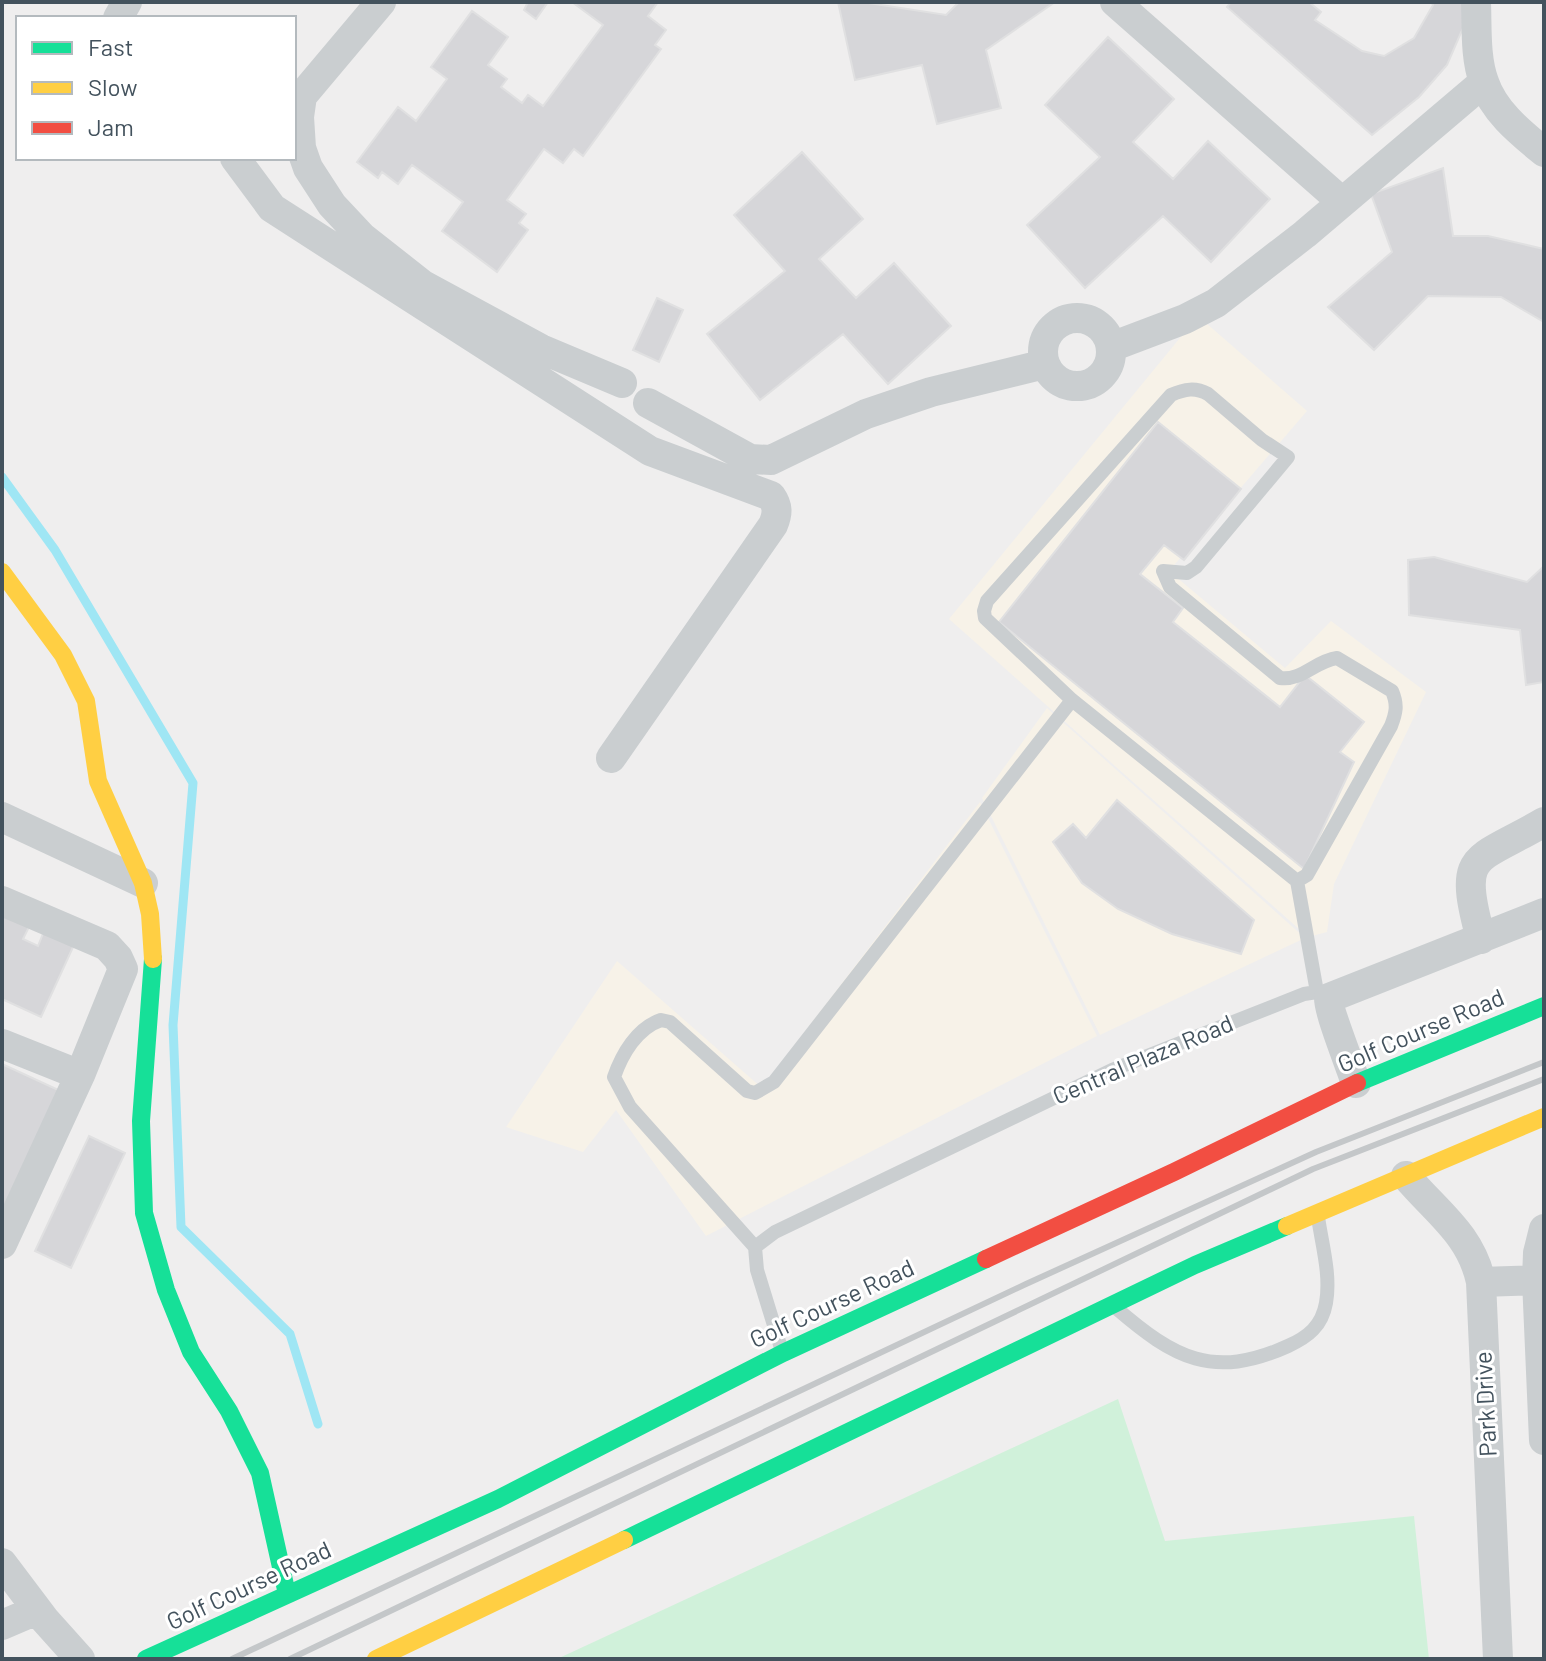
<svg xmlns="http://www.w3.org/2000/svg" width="1546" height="1661" viewBox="0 0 1546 1661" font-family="Barlow,sans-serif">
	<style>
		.commercial { fill: #f7f2e8 }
		.green { fill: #d0f1da }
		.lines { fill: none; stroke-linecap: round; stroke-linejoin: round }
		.stream { stroke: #9fe6f4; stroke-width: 9 }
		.building { fill: #d6d6d9; stroke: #e0e0e1; stroke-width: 2 }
		.lane { stroke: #caced0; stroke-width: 14 }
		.street { stroke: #caced0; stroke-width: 30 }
		.fast { stroke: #16e098; stroke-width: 18 }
		.slow { stroke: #ffcf43; stroke-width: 18 }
		.jam { stroke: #f24e42; stroke-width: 18 }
		.rail { stroke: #c4c7c9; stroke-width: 6 }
		.labels { text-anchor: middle; stroke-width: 6; stroke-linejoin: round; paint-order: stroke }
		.street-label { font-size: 24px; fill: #43525d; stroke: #fff }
	</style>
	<rect width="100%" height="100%" fill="#efeeee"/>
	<path class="commercial" d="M 1198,316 L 1307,411 L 1169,571 L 1285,668 L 1331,621 L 1426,692 L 1334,884 L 1327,932 L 1308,937 L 949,619 Z
		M 1047,708 L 1305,938 L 1100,1035 L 982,798 Z
		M 980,802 L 1097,1036 L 706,1236 L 616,1110 L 583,1152 L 506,1127 L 617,961 L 762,1088 Z"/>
	<path class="green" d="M 1118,1399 L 1165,1541 L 1414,1516 L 1429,1659 L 557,1659 Z"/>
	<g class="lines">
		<path class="stream" d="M 2,477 L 55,550 L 193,783 L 173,1025 L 181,1227 L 290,1334 L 318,1424"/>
	</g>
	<path class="building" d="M 528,2 L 548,2 L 536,19 L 524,10 Z
		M 572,2 L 658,2 L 648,16 L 666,30 L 655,45 L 661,49 L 583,156 L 574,149 L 563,163 L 544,149 L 507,200 L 526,214 L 519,223 L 528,230 L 497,272 L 442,231 L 463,202 L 412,165 L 398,184 L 382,172 L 378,178 L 357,162 L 398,107 L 416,121 L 447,79 L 431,67 L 472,11 L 508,37 L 488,65 L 507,79 L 501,87 L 522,103 L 528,95 L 543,106 L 603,25 Z
		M 838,2 L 862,2 L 946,15 L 959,2 L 1055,2 L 986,50 L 1001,108 L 937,124 L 922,65 L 855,80 Z
		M 1231,2 L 1309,2 L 1321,12 L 1315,20 L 1362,51 L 1384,56 L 1414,38 L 1433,5 L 1431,2 L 1467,2 L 1463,28 L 1447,65 L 1419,97 L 1372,135 L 1227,7 Z
		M 1108,37 L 1174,99 L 1133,142 L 1173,179 L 1208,141 L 1270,199 L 1211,262 L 1163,216 L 1085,288 L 1027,225 L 1100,157 L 1045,105 Z
		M 802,152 L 863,219 L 819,259 L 856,298 L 894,263 L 951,326 L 888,384 L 843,334 L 760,400 L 707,334 L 785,271 L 734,215 Z
		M 1443,168 L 1453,236 L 1488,236 L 1544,249 L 1544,322 L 1501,297 L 1428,296 L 1374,350 L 1328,307 L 1392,252 L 1371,194 Z
		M 657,298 L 683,310 L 659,362 L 633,350 Z
		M 1158,422 L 1241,489 L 1184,560 L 1164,545 L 1140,574 L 1183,608 L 1173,622 L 1280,707 L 1305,675 L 1364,722 L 1340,752 L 1354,762 L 1304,869 L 999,622 Z
		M 1434,557 L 1527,582 L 1544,566 L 1544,682 L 1526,685 L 1520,630 L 1409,615 L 1408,560 Z
		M 1117,800 L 1254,920 L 1241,954 L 1172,934 L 1118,909 L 1082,883 L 1053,842 L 1073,824 L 1086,838 Z
		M 5,913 L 30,925 L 23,939 L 38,946 L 44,931 L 74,945 L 41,1017 L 2,999 L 2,919 Z
		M 2,1064 L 67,1094 L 2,1217 Z
		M 89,1136 L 125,1153 L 71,1268 L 35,1251 Z"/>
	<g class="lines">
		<path class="lane" d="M 1297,881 L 1307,875 L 1391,726 C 1396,713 1398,705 1392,691 L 1337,658 C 1315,661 1302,681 1280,678 L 1170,587 L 1163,571 L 1187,573 L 1196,567 L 1288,457 L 1262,440 L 1208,394 C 1195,387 1185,389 1171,395 L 987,601 L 984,611 L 985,618 L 1072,700 L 1297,881 L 1317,992
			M 755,1247 L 775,1232 L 1112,1070 L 1304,994 L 1317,992 L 1325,996
			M 1116,1308 C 1174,1358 1213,1380 1288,1346 C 1308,1337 1322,1326 1326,1303 C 1331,1275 1322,1245 1318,1217
			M 781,1348 L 757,1270 L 755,1247 L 630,1107 L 614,1077 C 622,1054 637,1028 661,1020 L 670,1022 L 747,1091 L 755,1093 L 774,1082 L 1072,700"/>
		<path class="street" d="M 381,2 L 302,96 L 299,117 L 301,148 L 308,168 L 332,205 L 362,237 L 423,285 L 541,349 L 622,383
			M 1115,2 L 1341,201
			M 1476,2 C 1477,27 1475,58 1484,82 C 1494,112 1521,133 1544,152
			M 118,18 L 127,2
			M 235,158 L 272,208 L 650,451 L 771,496 C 778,506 778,513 773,525 L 611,758
			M1043 352a34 34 0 1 1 68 0a34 34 0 1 1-68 0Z
			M 1111,347 L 1185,319 L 1216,303 L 1305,234 L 1484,82
			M 648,403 L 750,459 L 771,460 L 866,414 L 931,392 L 1045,364
			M 2,817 L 143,883
			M 2,901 L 107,946 L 118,958 L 123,969 L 80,1075 L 2,1244
			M 1481,939 C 1457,850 1474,863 1544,822
			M 2,1044 L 80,1075
			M 1356,1083 C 1351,1068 1327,1007 1329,998 L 1544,913
			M 1406,1176 C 1436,1212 1471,1234 1481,1282 L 1498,1659
			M 1544,1229 L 1538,1253 L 1537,1280 L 1544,1440
			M 1481,1282 L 1537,1280
			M 2,1563 L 45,1620 L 80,1659
			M 2,1625 L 37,1610"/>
		<path class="fast" d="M 153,959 L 141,1121 L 144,1213 L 166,1290 L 191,1352 L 229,1411 L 260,1473 L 287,1594
			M 1357,1083 L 1544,1006
			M 624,1540 L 1195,1265 L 1287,1226
			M 146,1659 L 498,1499 L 783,1353 L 986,1259"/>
		<path class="slow" d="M 2,572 L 63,655 L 86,701 L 98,781 L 143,883 L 150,914 L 153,959
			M 1287,1226 L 1544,1117
			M 376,1659 L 624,1540"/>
		<path class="jam" d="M 986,1259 L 1174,1172 L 1357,1083"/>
		<path class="rail" d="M 232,1659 L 1026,1284 L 1316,1152 L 1544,1062
			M 290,1659 L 1313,1169 L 1544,1079"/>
	</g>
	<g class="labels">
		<g class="street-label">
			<text transform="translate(1421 1031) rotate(-23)" y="8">Golf Course Road</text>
			<text transform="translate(1143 1060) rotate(-23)" y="8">Central Plaza Road</text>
			<text transform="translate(832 1304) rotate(-25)" y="8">Golf Course Road</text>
			<text transform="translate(1486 1404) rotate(-93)" y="8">Park Drive</text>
			<text transform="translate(249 1586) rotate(-25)" y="8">Golf Course Road</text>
		</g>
	</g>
	<rect width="1546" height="1661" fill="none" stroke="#43525d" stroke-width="8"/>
	<rect x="16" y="16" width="280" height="144" fill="#ffffff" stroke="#b4babe" stroke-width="2"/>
	<rect x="32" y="42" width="40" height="12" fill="#16e098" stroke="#b4babe" stroke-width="2"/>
	<text x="88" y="56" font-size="24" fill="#43525d">Fast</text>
	<rect x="32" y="82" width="40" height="12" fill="#ffcf43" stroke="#b4babe" stroke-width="2"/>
	<text x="88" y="96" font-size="24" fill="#43525d">Slow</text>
	<rect x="32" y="122" width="40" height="12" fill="#f24e42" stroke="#b4babe" stroke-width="2"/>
	<text x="88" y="136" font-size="24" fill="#43525d">Jam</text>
</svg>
